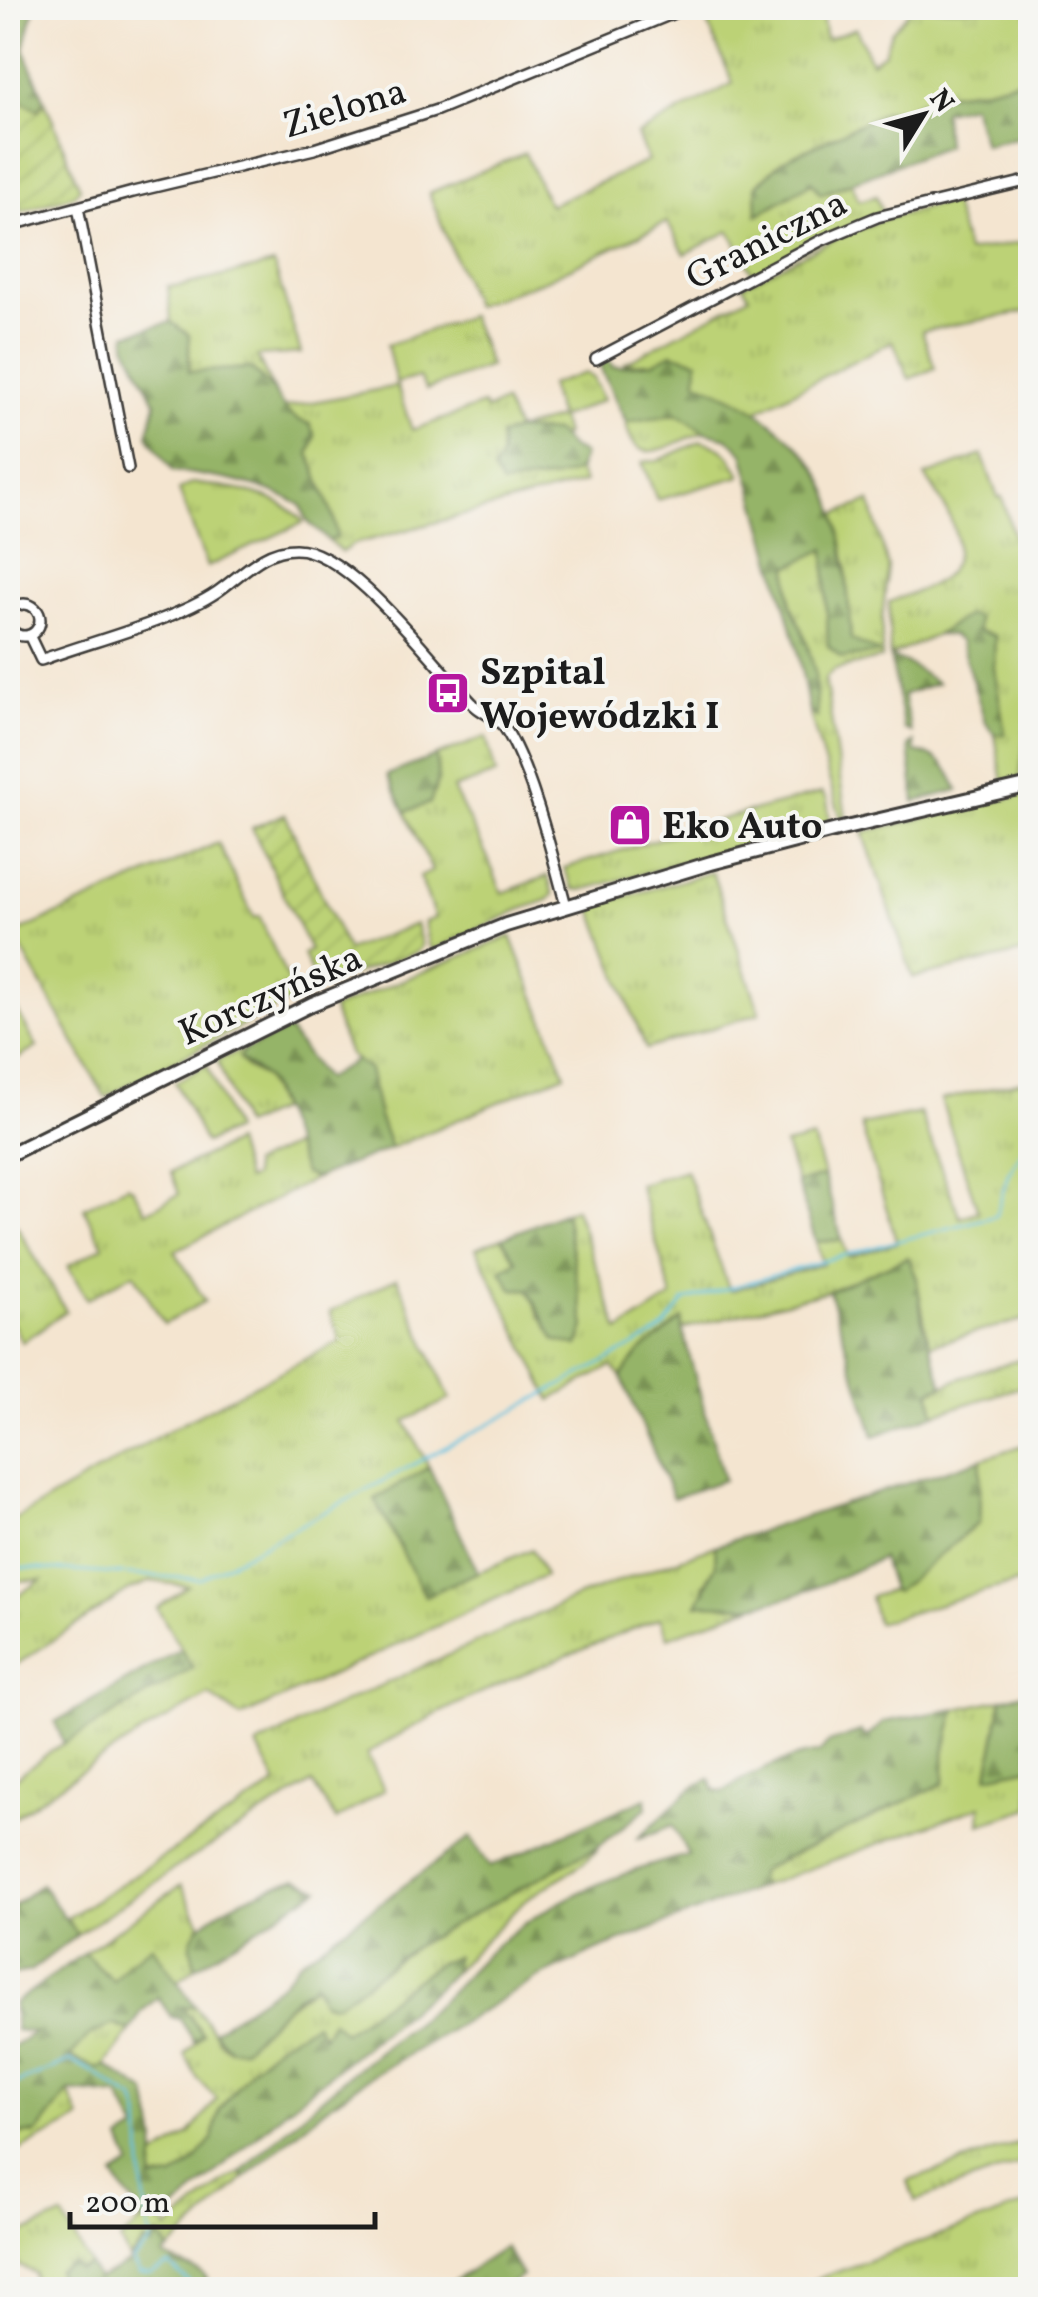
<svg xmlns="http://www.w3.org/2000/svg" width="1038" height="2297" viewBox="0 0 1038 2297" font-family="Vollkorn,serif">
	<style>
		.grass { fill: url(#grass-tufts); stroke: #6c7749; stroke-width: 2.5 }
		.forest { fill: url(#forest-firs); stroke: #586842; stroke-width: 2.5 }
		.garden { fill: url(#garden-furrows); stroke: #6c7749; stroke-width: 2.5 }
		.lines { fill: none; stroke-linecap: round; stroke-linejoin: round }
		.stream { stroke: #63c2e1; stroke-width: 2.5 }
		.minor-casing { stroke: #3c3a37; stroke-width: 14 }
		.secondary-casing { stroke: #3c3a37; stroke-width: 18 }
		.minor { stroke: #fff; stroke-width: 9 }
		.secondary { stroke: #fff; stroke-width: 12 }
		.labels { text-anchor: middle; stroke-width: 8; stroke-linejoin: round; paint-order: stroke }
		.street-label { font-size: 38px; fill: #1c1c1c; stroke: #f6f6f2 }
		.poi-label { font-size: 38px; font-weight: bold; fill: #1c1c1c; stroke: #f6f6f2; text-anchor: start }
	</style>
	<defs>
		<pattern id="grass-tufts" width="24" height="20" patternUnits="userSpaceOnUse" patternTransform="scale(2.5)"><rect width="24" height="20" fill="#bcd276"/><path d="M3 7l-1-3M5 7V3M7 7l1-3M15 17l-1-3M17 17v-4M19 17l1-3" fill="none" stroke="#a1b466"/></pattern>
		<pattern id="forest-firs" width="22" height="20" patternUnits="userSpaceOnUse" patternTransform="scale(2.5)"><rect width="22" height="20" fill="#95b467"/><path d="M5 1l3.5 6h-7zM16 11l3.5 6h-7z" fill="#799254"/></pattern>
		<pattern id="garden-furrows" width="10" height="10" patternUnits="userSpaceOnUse" patternTransform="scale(2.5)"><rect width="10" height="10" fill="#bcd276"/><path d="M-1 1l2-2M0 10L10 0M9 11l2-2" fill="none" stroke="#a1b466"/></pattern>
	</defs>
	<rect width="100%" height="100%" fill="#f6f6f2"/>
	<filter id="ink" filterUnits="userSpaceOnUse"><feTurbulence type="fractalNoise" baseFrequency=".01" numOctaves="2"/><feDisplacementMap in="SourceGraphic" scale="20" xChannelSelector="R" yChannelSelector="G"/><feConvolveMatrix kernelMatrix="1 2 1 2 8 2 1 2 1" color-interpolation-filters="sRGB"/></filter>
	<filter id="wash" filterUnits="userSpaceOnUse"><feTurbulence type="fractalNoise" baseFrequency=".0048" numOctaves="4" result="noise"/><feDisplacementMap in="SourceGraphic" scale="40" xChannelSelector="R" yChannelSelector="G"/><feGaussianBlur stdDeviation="2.25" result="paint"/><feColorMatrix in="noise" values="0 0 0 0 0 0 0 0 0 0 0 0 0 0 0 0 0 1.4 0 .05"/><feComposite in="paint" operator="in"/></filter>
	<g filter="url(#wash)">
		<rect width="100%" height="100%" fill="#f4e5d0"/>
		<path class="grass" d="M 716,8 L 821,8 L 826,39 L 856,28 L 871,62 L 884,53 L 891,32 L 912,8 L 1030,8 L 1030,77 L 983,89 L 933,95 L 908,108 L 885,112 L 782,161 L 756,186 L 758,215 L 813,182 L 822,194 L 852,183 L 859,201 L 876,196 L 882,212 L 753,274 L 730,231 L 685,254 L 667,222 L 545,280 L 474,306 L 429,193 L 525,153 L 549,205 L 648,161 L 637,135 L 733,83 L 703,13 Z
			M 952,201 L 967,252 L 1030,241 L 1030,311 L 922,331 L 935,368 L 909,379 L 893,341 L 756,411 L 697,381 L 672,353 L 653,363 L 623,364 L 749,296 L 743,285 L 839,237 L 884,219 Z
			M 274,264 L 301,353 L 257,356 L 273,389 L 249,368 L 189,372 L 189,335 L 171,322 L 168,286 L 181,286 Z
			M 470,316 L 490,366 L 426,390 L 419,377 L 396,383 L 387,345 Z
			M 585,373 L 593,378 L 603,400 L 560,418 L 565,434 L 560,437 L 556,432 L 500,436 L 502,484 L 556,478 L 578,471 L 584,483 L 354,544 L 342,552 L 329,541 L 337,537 L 334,519 L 309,454 L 310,424 L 294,420 L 282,408 L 397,386 L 412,430 L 483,405 L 486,410 L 504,402 L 517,430 L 559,418 L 549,385 Z
			M 678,414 L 705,432 C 673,440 635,476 626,422 Z
			M 701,441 C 724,446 731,454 741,476 L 657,500 L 642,462 L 660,460 Z
			M 982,455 L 998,498 L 1002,497 L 1030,590 L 1030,695 L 1020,779 L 1003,782 L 995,735 L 1005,733 L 994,669 L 995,636 L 978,631 L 967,615 L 937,635 L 890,656 L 889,602 C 904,596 921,591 935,583 C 979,557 946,505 925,476 Z
			M 192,483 C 229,488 278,492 304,522 L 207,567 L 179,490 Z
			M 870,501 L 888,567 L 882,619 L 882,658 L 835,670 L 825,678 L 846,817 L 841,819 L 809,711 L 816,716 L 806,640 L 791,605 L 787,567 L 825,549 L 828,646 L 877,652 L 851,639 L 846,566 L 834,515 Z
			M 486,737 L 496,774 L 453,789 L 487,856 L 502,893 L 548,876 L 553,895 L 548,900 L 519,910 L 433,950 L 428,944 L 424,922 L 435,918 L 420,877 L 432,871 L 405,812 L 430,803 L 438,780 L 436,756 Z
			M 822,793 L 827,799 L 830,823 L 582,890 L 573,889 L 564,868 L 729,817 Z
			M 1030,793 L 1030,951 L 913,978 L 863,832 Z
			M 218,843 L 254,918 L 259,916 L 296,998 L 105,1097 L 13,934 Z
			M 712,872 L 760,1013 L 646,1049 L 591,906 Z
			M 511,936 L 565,1074 L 391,1148 L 379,1117 L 369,1070 L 349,1055 L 332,1009 Z
			M 11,1000 L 37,1047 L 8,1064 L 8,1002 Z
			M 246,1049 L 239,1058 L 247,1068 L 264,1077 L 279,1110 L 243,1126 L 217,1060 Z
			M 207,1065 L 234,1130 L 205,1143 L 175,1082 Z
			M 1030,1079 L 1030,1318 L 930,1345 C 921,1316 921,1284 908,1257 L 829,1291 L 681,1329 L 682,1320 L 621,1376 L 612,1366 L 551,1400 L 476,1248 L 502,1238 L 517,1261 L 541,1317 L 585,1327 L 565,1212 L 575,1208 L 619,1331 L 672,1297 L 639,1184 L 686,1170 L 730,1291 L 823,1264 L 816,1242 L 842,1240 L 848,1257 L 897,1243 L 861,1125 L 920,1113 L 960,1218 L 978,1211 L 941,1100 Z
			M 813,1138 L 824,1176 L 797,1183 L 785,1145 Z
			M 235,1142 L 246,1180 L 253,1177 L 252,1164 L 295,1145 L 304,1174 L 316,1178 L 175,1251 L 205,1301 L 164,1324 L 134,1273 L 87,1299 L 68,1266 L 103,1246 L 84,1208 L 128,1185 L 134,1190 L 146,1212 L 179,1194 L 171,1172 Z
			M 16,1225 L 66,1311 L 22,1342 L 8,1315 L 8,1230 Z
			M 397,1278 L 450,1399 L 405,1421 L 429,1467 L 375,1499 L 425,1595 L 532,1549 L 545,1576 L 241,1717 L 209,1695 C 139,1733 72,1776 8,1822 L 8,1784 L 51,1751 L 192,1667 L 157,1608 L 188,1586 L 151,1581 L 129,1590 L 8,1670 L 8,1602 L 42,1580 L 8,1581 L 8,1523 L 178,1425 L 340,1341 L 330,1312 Z
			M 1030,1357 L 1030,1384 L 935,1414 L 930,1391 L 976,1372 Z
			M 1030,1443 L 1030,1580 L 983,1591 L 877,1623 L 870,1597 L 892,1590 L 896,1591 L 979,1523 L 981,1459 Z
			M 715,1546 L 716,1565 L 703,1587 L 715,1602 L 752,1606 L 668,1637 L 660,1618 C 561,1659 457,1696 367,1754 L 384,1790 L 336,1820 L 312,1783 L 174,1869 L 77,1935 L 67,1918 L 277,1784 L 257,1746 L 322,1712 L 579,1596 Z
			M 1002,1699 L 988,1775 L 1030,1767 L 1030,1808 L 980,1824 L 981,1806 L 760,1887 L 759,1873 L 771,1865 L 944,1783 L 944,1752 L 956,1709 Z
			M 598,1849 L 586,1861 L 523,1902 L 454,1971 L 454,1958 L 437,1964 L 344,2033 L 324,2037 L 253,2066 L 220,2109 L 212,2139 L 194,2163 L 174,2177 L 151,2180 L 153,2158 L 190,2134 L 217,2099 L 197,2078 L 185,2054 L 203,2034 L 181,2006 L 195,2006 L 222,2044 L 230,2049 L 315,1985 L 323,2002 L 337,2004 L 417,1945 L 577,1857 Z
			M 181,1885 L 200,1923 L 191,1945 L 196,1967 L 177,1982 L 152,1947 L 128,1963 L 113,1981 L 84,1953 Z
			M 113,2024 L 130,2031 L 105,2065 L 99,2069 L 69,2058 L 89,2035 Z
			M 69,2091 L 80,2119 L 8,2156 L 8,2135 L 37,2133 Z
			M 1030,2139 L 1030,2161 L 915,2201 L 908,2181 Z
			M 241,2173 L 245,2178 L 169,2250 L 158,2235 L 151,2246 L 144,2242 L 129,2259 L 120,2241 L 141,2222 L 162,2221 L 168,2229 L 224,2182 Z
			M 1030,2203 L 1030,2289 L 817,2290 L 814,2280 Z
			M 62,2216 L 90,2265 L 78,2270 L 57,2271 L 62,2289 L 33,2289 L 35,2273 L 9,2261 L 12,2269 L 8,2271 L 8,2240 Z"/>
		<path class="forest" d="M 8,8 L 34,8 L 24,49 L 45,101 L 38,110 L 8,94 Z
			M 1030,77 L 1030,135 L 984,145 L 972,105 L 943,111 L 946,146 L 821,194 L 812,182 L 757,215 L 756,186 L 782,161 L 885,112 L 908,108 L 933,95 L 983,89 Z
			M 171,322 L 189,335 L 189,372 L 250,368 C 258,375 268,383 274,392 C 285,409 288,418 310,424 L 315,436 L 309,454 L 334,519 L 337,537 L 329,541 L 307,521 L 301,505 C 260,483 218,477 173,471 L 148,435 L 156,403 L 126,344 L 126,334 Z
			M 672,353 L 698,361 L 697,381 C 718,391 741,399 759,413 C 781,429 806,450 819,473 C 846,519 847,587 851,639 L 879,653 L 841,658 L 828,646 L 825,549 L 788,567 L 791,605 L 806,640 L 815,672 L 817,717 L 809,711 L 798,651 L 743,453 L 728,438 L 705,432 L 678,414 L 626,422 L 600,367 L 607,358 L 614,367 L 653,363 Z
			M 516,430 L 556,432 L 571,448 L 584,454 L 578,471 L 556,478 L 502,485 L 493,471 L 501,456 L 500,436 Z
			M 967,615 L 977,617 L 978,631 L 995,636 L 994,669 L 1005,734 L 995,735 L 985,721 L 960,641 L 951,635 L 937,635 Z
			M 890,656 L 910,665 L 937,683 L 903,695 L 911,732 L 904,729 Z
			M 914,742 L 915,752 C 940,755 949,768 958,790 L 915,802 L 909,746 Z
			M 436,756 L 438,780 L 430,803 L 405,812 L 387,775 Z
			M 288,1030 L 325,1079 L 356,1060 L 369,1070 L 379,1117 L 391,1148 L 316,1178 L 304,1174 C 298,1158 274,1087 264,1077 C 256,1068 248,1069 239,1057 L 246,1049 Z
			M 824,1176 L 842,1240 L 816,1242 L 797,1183 Z
			M 565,1212 L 585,1327 L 578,1346 L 555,1340 L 528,1289 L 512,1289 L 501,1270 L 517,1261 L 502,1238 Z
			M 908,1257 L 917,1278 L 922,1320 L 943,1385 L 930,1391 L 935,1414 L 874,1436 L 829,1291 Z
			M 682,1319 L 682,1329 L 724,1480 L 673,1498 L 621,1376 L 640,1352 Z
			M 981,1459 L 979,1522 L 896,1592 L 892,1590 L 882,1558 C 843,1575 795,1600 753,1605 C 734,1608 716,1602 697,1605 L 716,1565 L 715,1546 Z
			M 429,1467 L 478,1572 L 425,1596 L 375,1499 Z
			M 181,1649 L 192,1668 L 64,1744 L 55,1722 Z
			M 1030,1691 L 1030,1767 L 988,1776 L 1002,1699 Z
			M 956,1709 L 944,1752 L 944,1783 L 771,1865 L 759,1873 L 760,1887 L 597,1950 L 539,1977 L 365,2080 L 324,2109 L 245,2178 L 241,2173 C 299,2114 361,2064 426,2014 C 450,1994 469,1970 491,1950 C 547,1900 617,1873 688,1855 L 673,1825 L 637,1839 L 692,1788 L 710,1779 L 715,1791 L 723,1792 C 745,1776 793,1754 819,1753 L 828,1743 L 861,1732 L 867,1737 L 884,1722 Z
			M 646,1798 L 647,1808 C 623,1825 604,1847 577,1857 L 417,1945 L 337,2004 L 323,2002 L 315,1985 L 299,1994 L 243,2049 L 230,2049 L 213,2031 L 280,1985 L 299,1962 L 471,1837 L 490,1867 Z
			M 296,1879 L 319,1889 L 196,1967 C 194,1960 190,1950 191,1944 C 195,1912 268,1888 296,1879 Z
			M 41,1884 L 77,1935 L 30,1971 L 8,1975 L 8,1910 Z
			M 152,1946 L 195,2006 L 182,2007 L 203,2034 L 194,2041 L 180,2019 L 171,2017 L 158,1997 L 142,2011 L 130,2031 L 113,2024 L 89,2036 L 70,2057 L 99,2069 L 105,2065 L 147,2093 L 156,2141 L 152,2180 L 174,2177 L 194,2163 L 212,2139 L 220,2109 L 253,2066 L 280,2043 L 315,2023 L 323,2036 L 332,2021 L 344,2032 L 437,1964 L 455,1957 L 454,1971 L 439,1986 L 286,2110 L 162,2221 L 141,2222 C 138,2201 124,2195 114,2176 L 131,2165 L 121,2140 L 137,2130 L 119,2096 L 69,2091 L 37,2133 L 8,2135 L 8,2049 L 35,2032 L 16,2030 L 13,2004 L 84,1953 L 113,1981 L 128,1963 Z
			M 158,2235 L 169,2250 L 163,2256 L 203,2274 L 207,2278 L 207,2289 L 62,2289 L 57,2271 L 73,2263 L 78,2270 L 90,2265 L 98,2279 L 130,2262 L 144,2241 L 151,2246 Z
			M 505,2247 L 522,2276 L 503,2289 L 442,2289 Z"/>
		<path class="garden" d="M 8,94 L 38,110 L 45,101 L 80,188 L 74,195 L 21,212 L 8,168 Z
			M 285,814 L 347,950 L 416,924 L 422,946 L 417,952 L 317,987 L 303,954 L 310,950 L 252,828 Z"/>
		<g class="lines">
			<path class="stream" d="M 8,1567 L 200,1579 L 651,1337 L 666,1326 L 684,1301 L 862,1250 L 996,1216 L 1008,1174 L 1030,1139
				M 8,2087 L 70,2061 C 100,2072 109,2086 135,2100 L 140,2115 L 143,2190 L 151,2242 L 132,2261 L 140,2274 L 151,2274 L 169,2265 L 199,2290"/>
		</g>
	</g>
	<g filter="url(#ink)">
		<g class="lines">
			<g class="minor-casing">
				<path id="minor" d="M 78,207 L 128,468
					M 8,226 L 133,192 L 314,149 L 437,110 L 686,8
					M 596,359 L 822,240 L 877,217 L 1030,180
					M8 620a16 16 0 1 1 32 0a16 16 0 1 1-32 0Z
					M 29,635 L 41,660 C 92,641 174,621 217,592 C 242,575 263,549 295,549 C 349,548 436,667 474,705 C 483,714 498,718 504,727 C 530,764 554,861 566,906"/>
			</g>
			<g class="secondary-casing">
				<path id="secondary" d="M 8,1155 L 312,1004 L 506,925 L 711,863 L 837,830 L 1030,785"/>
			</g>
			<use href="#minor" class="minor"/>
			<use href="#secondary" class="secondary"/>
		</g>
	</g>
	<defs>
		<g id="bus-square" transform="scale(2.25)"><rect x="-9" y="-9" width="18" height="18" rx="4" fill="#b5179e" stroke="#f6f6f2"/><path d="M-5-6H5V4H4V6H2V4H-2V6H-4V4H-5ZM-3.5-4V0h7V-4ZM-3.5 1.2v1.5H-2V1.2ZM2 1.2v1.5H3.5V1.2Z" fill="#fff"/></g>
		<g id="shop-square" transform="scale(2.25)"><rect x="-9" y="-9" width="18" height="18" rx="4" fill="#b5179e" stroke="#f6f6f2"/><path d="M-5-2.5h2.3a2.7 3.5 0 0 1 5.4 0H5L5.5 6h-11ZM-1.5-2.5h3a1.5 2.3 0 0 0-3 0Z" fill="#fff"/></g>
	</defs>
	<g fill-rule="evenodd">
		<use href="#bus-square" x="448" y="693"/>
		<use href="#shop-square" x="630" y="825"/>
	</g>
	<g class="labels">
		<g class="street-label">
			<text transform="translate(344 107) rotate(-17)" y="13">Zielona</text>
			<text transform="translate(766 239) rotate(-27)" y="13">Graniczna</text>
			<text transform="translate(270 994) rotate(-24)" y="13">Korczyńska</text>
		</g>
		<g class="poi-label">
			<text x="480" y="684">Szpital<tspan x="480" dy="44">Wojewódzki I</tspan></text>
			<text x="662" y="838">Eko Auto</text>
		</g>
	</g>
	<rect width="1038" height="2297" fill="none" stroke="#f6f6f2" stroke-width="40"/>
	<g transform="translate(923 115) rotate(53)" stroke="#f6f6f2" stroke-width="8" paint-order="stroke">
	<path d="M0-8L18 38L0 25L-18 38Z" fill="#1c1c1c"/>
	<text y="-15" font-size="28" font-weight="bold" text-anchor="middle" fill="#1c1c1c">N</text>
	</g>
	<path d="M70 2212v15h305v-15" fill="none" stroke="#1c1c1c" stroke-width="5"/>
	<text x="85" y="2212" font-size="30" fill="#1c1c1c" stroke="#f6f6f2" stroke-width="8" paint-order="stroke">200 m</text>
</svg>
